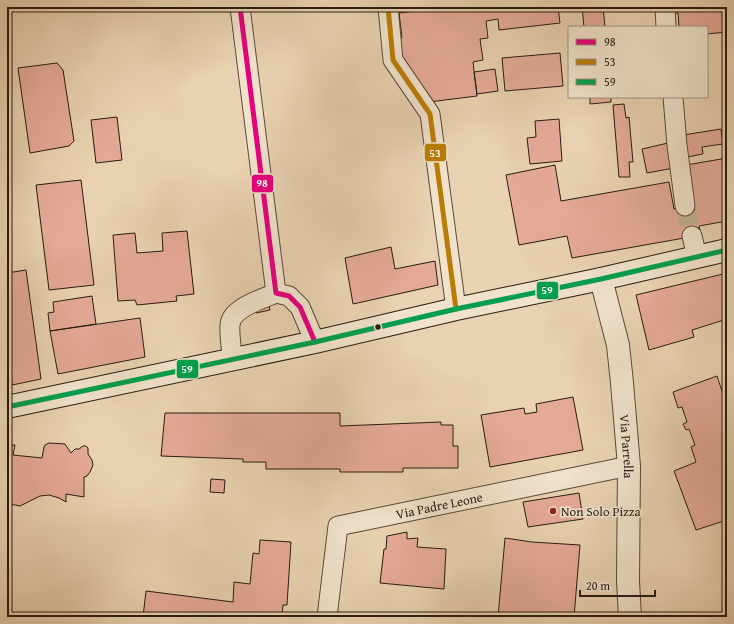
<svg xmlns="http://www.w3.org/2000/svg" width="734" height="624" viewBox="0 0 734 624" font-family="'Gentium Book Plus',serif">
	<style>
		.building { fill: #e5a998; stroke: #271c12 }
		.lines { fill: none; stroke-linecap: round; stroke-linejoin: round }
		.minor-tunnel { stroke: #c2ae91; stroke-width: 19; stroke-dasharray: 19 10; stroke-linecap: butt }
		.minor-casing { stroke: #584a3a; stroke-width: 21 }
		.tertiary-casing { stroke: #584a3a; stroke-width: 24 }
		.secondary-casing { stroke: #271c12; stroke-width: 24 }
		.minor { stroke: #f1e2cc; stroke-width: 19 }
		.tertiary { stroke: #f1e2cc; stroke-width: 22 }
		.secondary { stroke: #f1e2cc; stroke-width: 22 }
		.bus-1-casing { stroke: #f1e2cc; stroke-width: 8 }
		.bus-2-casing { stroke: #f1e2cc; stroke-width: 8 }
		.bus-3-casing { stroke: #f1e2cc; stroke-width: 8 }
		.bus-1 { stroke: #e5007d; stroke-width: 5 }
		.bus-2 { stroke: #b97d05; stroke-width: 5 }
		.bus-3 { stroke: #029f4e; stroke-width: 5 }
		.bus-dot { fill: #271c12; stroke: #f1e2cc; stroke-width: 1.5 }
		.poi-dot { fill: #8f2418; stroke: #f1e2cc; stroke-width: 1.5 }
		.labels { text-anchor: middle; stroke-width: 3.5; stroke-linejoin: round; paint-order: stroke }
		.street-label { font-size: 13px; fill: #271c12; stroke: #f1e2cc }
		.poi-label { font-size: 13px; fill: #271c12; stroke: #f1e2cc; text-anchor: start }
		.line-badge { stroke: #f1e2cc; stroke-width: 1.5 }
		.badge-label { font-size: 11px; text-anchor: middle; font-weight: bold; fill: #fff }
	</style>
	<rect width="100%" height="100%" fill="#e9d2b1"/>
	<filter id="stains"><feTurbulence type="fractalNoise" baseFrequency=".005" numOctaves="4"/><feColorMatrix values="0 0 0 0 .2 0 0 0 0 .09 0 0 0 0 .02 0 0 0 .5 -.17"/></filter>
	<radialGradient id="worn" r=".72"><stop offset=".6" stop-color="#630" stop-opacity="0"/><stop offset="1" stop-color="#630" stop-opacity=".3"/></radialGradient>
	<path class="building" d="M 448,7 L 558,7 L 560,23 L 499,30 L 498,19 L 486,21 L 488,38 L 480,39 L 483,60 L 473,62 L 477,96 L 429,102 L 397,54 L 395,39 L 402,38 L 399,13 Z
		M 582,7 L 603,7 L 605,27 L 584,27 Z
		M 672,7 L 725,7 L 727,32 L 707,34 L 707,27 L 679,27 L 678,13 L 673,13 Z
		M 560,53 L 563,86 L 505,91 L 502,58 Z
		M 57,63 L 63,70 L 74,141 L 69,146 L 30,153 L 18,68 Z
		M 495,69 L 498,91 L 477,94 L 474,72 Z
		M 590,97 L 611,97 L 611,102 L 590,104 Z
		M 624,104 L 626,118 L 629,117 L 633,162 L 629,162 L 630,177 L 619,177 L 613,105 Z
		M 117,117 L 122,160 L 96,163 L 91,120 Z
		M 559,119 L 562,161 L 530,164 L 527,138 L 536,137 L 535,121 Z
		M 721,129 L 723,144 L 702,147 L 703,154 L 687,157 L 683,135 Z
		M 668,143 L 674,168 L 647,173 L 642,149 Z
		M 727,158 L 727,221 L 699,226 L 701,235 L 572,258 L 567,236 L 519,245 L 506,175 L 555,165 L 561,201 L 669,182 L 674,209 L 693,205 L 686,165 Z
		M 81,180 L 94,285 L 49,290 L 36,185 Z
		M 187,231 L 194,294 L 176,296 L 177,301 L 137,305 L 135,300 L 118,301 L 113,235 L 135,233 L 137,253 L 163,251 L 162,233 Z
		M 391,247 L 395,269 L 435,261 L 438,285 L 353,304 L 345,258 Z
		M 26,270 L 41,379 L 12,385 L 10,360 L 7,361 L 7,273 Z
		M 727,273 L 727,319 L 692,330 L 694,337 L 649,350 L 636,295 Z
		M 92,296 L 96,324 L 50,331 L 48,313 L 54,312 L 53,302 Z
		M 269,306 L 270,310 L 256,313 L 255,309 Z
		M 140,318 L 145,357 L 58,374 L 50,331 Z
		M 717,376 L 727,406 L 727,520 L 696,530 L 674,471 L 696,462 L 691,447 L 695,445 L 689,429 L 686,430 L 683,424 L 687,422 L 682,407 L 678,408 L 673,392 Z
		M 573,397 L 583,450 L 490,467 L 481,415 L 524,408 L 525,414 L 537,412 L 536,404 Z
		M 165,413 L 340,413 L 340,426 L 441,422 L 441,425 L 453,425 L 453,446 L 458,446 L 458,468 L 403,468 L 403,472 L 340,472 L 340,469 L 266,469 L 266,462 L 243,462 L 243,459 L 161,456 Z
		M 49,443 L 65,444 L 71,453 L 75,449 L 79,449 L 83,446 L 86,446 L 88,448 L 88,454 L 92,460 L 93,465 L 90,472 L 87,476 L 84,477 L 84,497 L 66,494 L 66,502 L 59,498 L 49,495 L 40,496 L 20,506 L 10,504 L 11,483 L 7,483 L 7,445 L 15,445 L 13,455 L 42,458 L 44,447 L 45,445 Z
		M 211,479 L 225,480 L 224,493 L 210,492 Z
		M 579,493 L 583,519 L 528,527 L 523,502 Z
		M 407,532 L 407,539 L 418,538 L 417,547 L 446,549 L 444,589 L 380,583 L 384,549 L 386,549 L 387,536 Z
		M 505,538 L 532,542 L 580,545 L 574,617 L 498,617 Z
		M 260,540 L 291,542 L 287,605 L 283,605 L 282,617 L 143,617 L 146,591 L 233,602 L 234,582 L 250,584 L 253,553 L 259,554 Z"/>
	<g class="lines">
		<path class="minor-tunnel" d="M 685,206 L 692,236"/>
		<g class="minor-casing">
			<g id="minor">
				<path d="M 240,7 L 276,293 L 289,296 L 300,307 L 315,342"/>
				<path d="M 388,7 L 393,60 L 430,114 L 456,309"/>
				<path d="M 665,7 L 666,27"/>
				<path d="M 673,97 L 677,145 L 685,206"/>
				<path d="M 692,236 L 697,257"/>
				<path d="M 232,359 C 232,350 229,334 230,325 C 231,308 262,299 276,293"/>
				<path id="s1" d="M 327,617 L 338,526 L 629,466"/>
			</g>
		</g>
		<g class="tertiary-casing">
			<g id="tertiary">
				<path id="s2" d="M 601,279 L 618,345 L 622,383 L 629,466 L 628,581 L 630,617"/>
			</g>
		</g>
		<g class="secondary-casing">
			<path id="secondary" d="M 7,407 L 315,342 L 456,309 L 601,279 L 727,250"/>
		</g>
		<use href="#minor" class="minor"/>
		<use href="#tertiary" class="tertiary"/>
		<use href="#secondary" class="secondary"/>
		<g class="bus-1-casing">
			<path id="bus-1" d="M 240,7 L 276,293 L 289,296 L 300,307 L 315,342"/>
		</g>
		<g class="bus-2-casing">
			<path id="bus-2" d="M 388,7 L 393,60 L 430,114 L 456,309"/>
		</g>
		<g class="bus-3-casing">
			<path id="bus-3" d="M 7,407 L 315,342 L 456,309 L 601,279 L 727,250"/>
		</g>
		<use href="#bus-1" class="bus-1"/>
		<use href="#bus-2" class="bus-2"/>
		<use href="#bus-3" class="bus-3"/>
	</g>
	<circle class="bus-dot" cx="378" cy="327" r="3.5"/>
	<circle class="poi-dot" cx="553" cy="511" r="4"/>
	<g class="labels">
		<g class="street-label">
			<text dy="5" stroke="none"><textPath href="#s2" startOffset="170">Via Parrella</textPath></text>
			<text dy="5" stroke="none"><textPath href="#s1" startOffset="195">Via Padre Leone</textPath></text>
		</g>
		<g class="poi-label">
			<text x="561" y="516">Non Solo Pizza</text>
		</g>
	</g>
	<g class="line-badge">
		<rect x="424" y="143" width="23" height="19" rx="4" fill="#b97d05"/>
		<rect x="251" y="174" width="23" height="19" rx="4" fill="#e5007d"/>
		<rect x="536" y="281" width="23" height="19" rx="4" fill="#029f4e"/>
		<rect x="176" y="359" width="23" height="20" rx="4" fill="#029f4e"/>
	</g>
	<g class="badge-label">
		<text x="435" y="157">53</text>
		<text x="262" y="187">98</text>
		<text x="547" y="294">59</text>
		<text x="187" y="373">59</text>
	</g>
	<rect width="734" height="624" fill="none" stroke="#e9d2b1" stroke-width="24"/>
	<rect x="8" y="8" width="718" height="608" fill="none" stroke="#271c12" stroke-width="2"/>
	<rect x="12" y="12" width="710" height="600" fill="none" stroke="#271c12"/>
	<rect x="568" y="26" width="140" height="72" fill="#f1e2cc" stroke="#a09382"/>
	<rect x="576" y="39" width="20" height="6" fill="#e5007d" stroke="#a09382"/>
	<text x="604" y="46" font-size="12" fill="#271c12">98</text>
	<rect x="576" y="59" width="20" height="6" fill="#b97d05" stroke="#a09382"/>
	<text x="604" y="66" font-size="12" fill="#271c12">53</text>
	<rect x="576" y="79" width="20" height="6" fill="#029f4e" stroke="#a09382"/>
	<text x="604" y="86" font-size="12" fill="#271c12">59</text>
	<path d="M580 590v6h75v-6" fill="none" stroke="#271c12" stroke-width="2"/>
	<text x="586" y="590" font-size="12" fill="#271c12" stroke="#f1e2cc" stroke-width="3" paint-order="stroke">20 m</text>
	<rect width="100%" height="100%" filter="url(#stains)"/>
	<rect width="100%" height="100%" fill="url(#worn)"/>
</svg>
